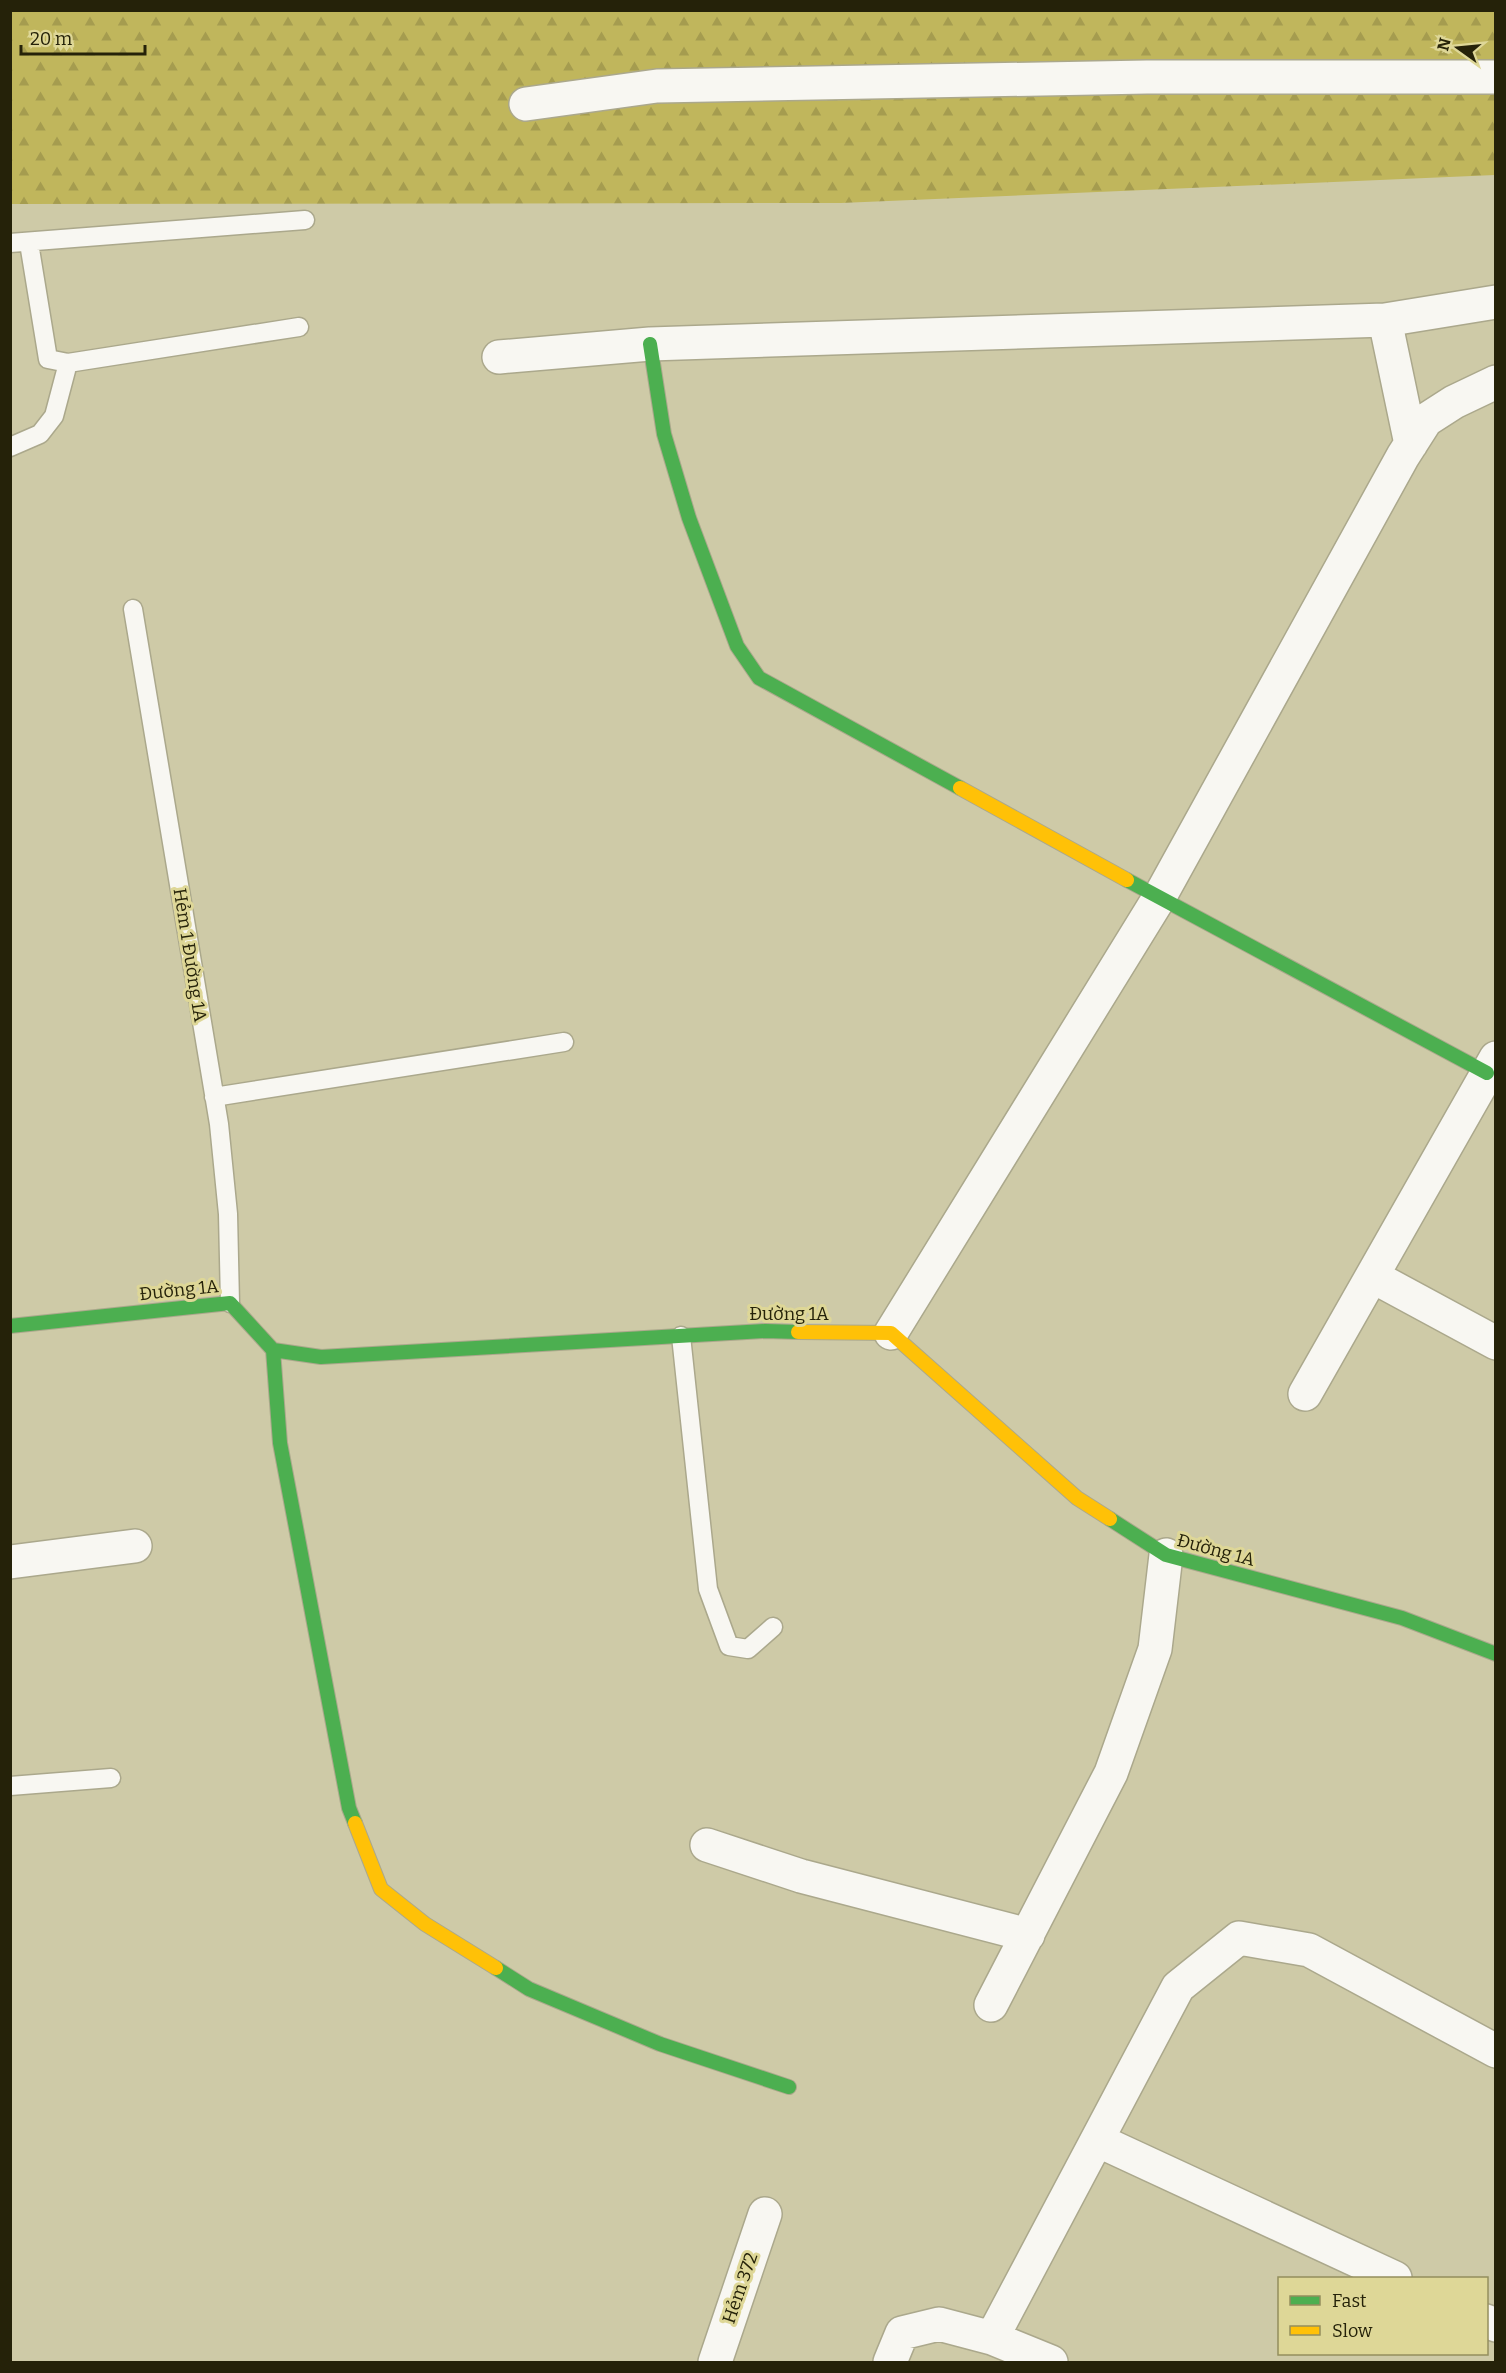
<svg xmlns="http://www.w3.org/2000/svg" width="1506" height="2373" viewBox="0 0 1506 2373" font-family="Bitter,serif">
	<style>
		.forest { fill: url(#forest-firs) }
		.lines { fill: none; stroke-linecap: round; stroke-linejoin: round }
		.lane-casing { stroke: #aba88c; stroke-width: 21 }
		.street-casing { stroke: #aba88c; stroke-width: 36 }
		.fast-casing { stroke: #aba88c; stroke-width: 16 }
		.slow-casing { stroke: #aba88c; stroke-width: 16 }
		.lane { stroke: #f8f7f2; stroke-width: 18 }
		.street { stroke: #f8f7f2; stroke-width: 33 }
		.fast { stroke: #4caf50; stroke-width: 14 }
		.slow { stroke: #ffc107; stroke-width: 14 }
		.labels { text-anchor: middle; stroke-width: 6; stroke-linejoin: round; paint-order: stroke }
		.street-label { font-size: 18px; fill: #252209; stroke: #ded797 }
	</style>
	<defs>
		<pattern id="forest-firs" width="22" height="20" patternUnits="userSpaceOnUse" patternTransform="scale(1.5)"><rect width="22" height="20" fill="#c0b65c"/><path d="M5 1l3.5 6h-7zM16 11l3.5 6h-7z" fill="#a59c4f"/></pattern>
	</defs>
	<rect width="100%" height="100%" fill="#cecaa7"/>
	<path class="forest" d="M 10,11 L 1495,11 L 1495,175 L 841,203 L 11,204 Z"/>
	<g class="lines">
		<g class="lane-casing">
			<path id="lane" d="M 10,243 L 305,220
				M 29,243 L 48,359 L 68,363 L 299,327
				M 10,447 L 40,434 L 54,416 L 68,363
				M 133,609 L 219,1124 L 228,1214 L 230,1303
				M 214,1097 L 564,1042
				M 681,1336 L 708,1589 L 729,1646 L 748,1649 L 773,1627
				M 10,1786 L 111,1778"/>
		</g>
		<g class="street-casing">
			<path id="street" d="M 526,104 L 657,86 L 1147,77 L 1496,77
				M 1385,320 L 1411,444
				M 499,357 L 650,344 L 1385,320 L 1496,302
				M 1372,1276 L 1496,1343
				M 891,1333 L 1159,898 L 1403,456 L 1426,420 L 1454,402 L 1496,382
				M 1305,1394 L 1496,1058
				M 10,1562 L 135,1546
				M 707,1845 L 801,1876 L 1028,1935
				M 991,2005 L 1111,1773 L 1155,1649 L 1166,1555
				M 1097,2140 L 1395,2278
				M 1486,2321 L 1496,2325
				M 992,2338 L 1178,1987 L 1239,1938 L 1309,1950 L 1496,2051
				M 715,2362 L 765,2214
				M 890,2362 L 902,2333 L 939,2324 L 992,2338 L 1051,2362"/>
		</g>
		<g class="fast-casing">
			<path id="fast" d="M 650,344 L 664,434 L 689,518 L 737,646 L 759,678 L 960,788
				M 1127,880 L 1487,1073
				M 10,1326 L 230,1303 L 273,1350 L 321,1357 L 765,1331 L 798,1332
				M 273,1350 L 280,1443 L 349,1808 L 355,1823
				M 1110,1519 L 1166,1555 L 1402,1618 L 1496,1654
				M 496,1968 L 529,1989 L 660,2044 L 789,2087"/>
		</g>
		<g class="slow-casing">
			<path id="slow" d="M 960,788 L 1127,880
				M 798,1332 L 891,1333 L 1077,1498 L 1110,1519
				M 355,1823 L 381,1889 L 425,1924 L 496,1968"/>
		</g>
		<use href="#lane" class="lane"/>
		<use href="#street" class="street"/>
		<use href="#fast" class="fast"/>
		<use href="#slow" class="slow"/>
	</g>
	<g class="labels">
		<g class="street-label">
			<text transform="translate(190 955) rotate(81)" y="6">Hẻm 1 Đường 1A</text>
			<text transform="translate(179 1290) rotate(-6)" y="6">Đường 1A</text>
			<text x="789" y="1320">Đường 1A</text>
			<text transform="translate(1216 1550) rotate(15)" y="6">Đường 1A</text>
			<text transform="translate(740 2288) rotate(-71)" y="6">Hẻm 372</text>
		</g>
	</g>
	<rect width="1506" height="2373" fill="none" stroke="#252209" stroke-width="24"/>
	<rect x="1278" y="2277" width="210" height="78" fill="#ded797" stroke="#948f5e" stroke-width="1.5"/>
	<rect x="1290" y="2296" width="30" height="9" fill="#4caf50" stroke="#948f5e" stroke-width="1.5"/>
	<text x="1332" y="2307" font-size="18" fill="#252209">Fast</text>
	<rect x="1290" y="2326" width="30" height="9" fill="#ffc107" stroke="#948f5e" stroke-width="1.5"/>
	<text x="1332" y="2337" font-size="18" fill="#252209">Slow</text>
	<g transform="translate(1458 48) rotate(285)" stroke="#ded797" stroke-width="4.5" paint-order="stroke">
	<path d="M0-4.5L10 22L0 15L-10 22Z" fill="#252209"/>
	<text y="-9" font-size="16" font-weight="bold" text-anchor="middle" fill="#252209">N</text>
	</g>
	<path d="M21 45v9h124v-9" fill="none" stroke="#252209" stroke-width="3"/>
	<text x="30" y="45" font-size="18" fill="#252209" stroke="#ded797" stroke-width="4.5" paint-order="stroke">20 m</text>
</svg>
